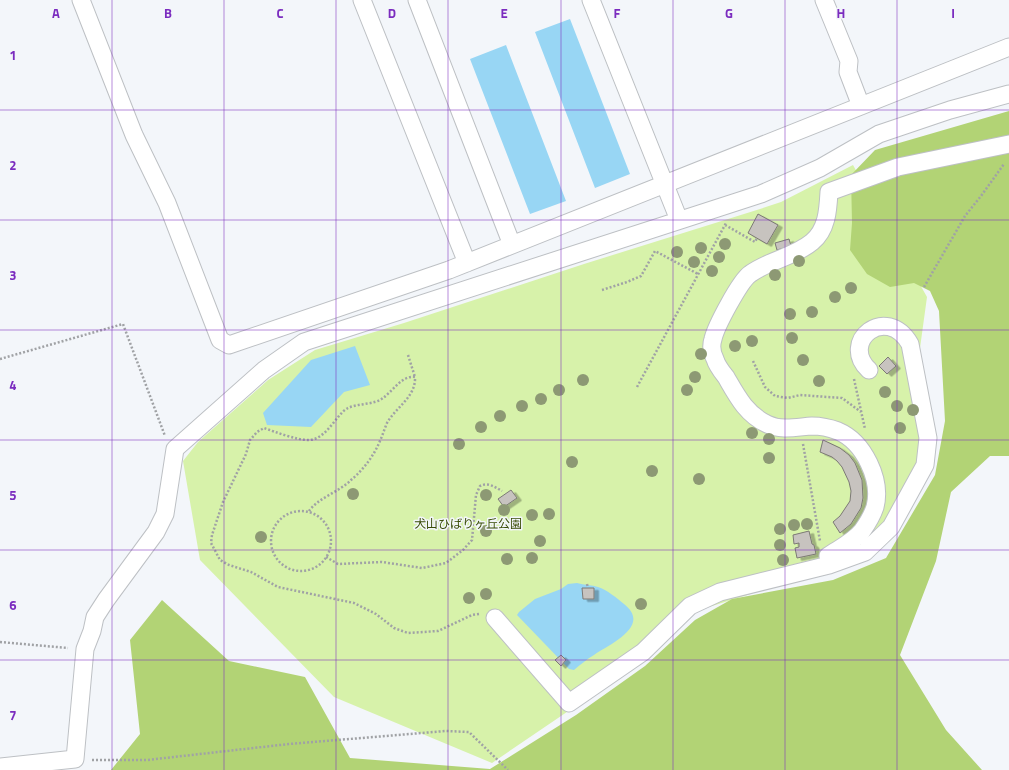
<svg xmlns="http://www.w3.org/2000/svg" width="1009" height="770" viewBox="0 0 1009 770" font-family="'Titillium Web','Noto Sans JP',sans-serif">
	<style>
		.green { fill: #d7f2aa }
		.forest { fill: #b2d375 }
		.water { fill: #98d6f4 }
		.building { fill: #c7c3bf; stroke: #7c7975; filter: url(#shadow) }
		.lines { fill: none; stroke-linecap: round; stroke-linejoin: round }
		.minor-casing { stroke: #bdc0c4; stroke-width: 19 }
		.path { stroke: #a0a2a5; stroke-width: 2.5; stroke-dasharray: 2 2; stroke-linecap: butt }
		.minor { stroke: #fff; stroke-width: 17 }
		.tree { fill: #8d9974 }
		.grid { fill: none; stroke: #7b2cbf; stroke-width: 1; stroke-opacity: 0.55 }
		.labels { text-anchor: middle; stroke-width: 3; stroke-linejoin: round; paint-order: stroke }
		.park-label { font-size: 12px; fill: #394d06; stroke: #f3f6fa }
		.grid-label { font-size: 13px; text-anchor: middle; font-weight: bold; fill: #7b2cbf; stroke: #f3f6fa; stroke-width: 3; stroke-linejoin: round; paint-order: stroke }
	</style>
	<defs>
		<filter id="shadow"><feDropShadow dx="4.5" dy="2.5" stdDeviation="0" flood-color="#0004"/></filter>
	</defs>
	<rect width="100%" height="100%" fill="#f3f6fa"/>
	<path class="green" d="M 853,165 L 927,297 L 920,348 L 932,440 L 897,531 L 814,574 L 696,611 L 645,659 L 492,763 L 334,697 L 200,560 L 183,461 L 198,442 L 268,380 L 315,350 L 404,323 L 584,264 L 760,209 L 781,202 Z"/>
	<path class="forest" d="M 1009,111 L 1009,456 L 990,456 L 951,492 L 936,561 L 900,655 L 946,730 L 982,770 L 111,770 L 140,734 L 130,640 L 162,600 L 229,661 L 305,677 L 350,758 L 490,769 L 576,715 L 645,666 L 695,620 L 732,599 L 833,580 L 886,558 L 935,475 L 945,421 L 939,311 L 930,291 L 914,283 L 890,287 L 867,274 L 850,250 L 852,223 L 851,175 L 875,150 Z"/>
	<path class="water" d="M 570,19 L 630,174 L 595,188 L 535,32 Z
		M 506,45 L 566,201 L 530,214 L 470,59 Z
		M 355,346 L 370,385 L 344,392 L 311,427 L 267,425 L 263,413 L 311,360 Z
		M 577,583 C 584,585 592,585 598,587 C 607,590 617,598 624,604 C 652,626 610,644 594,655 C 587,659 580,665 574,670 L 569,669 L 517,615 L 519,612 L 535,599 L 561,589 L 568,584 Z"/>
	<path class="building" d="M 758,214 L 778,225 L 767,244 L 748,233 Z
		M 789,239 L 791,246 L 777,250 L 775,243 Z
		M 888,357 L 896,366 L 887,374 L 879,366 Z
		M 823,440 L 840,448 L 849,455 L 855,463 L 862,480 L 863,498 L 861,508 L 851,524 L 840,533 L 833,522 L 840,516 L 850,501 L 851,491 L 849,482 L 842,467 L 837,461 L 832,457 L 820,452 Z
		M 511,490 L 517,498 L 504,507 L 498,499 Z
		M 809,531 L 812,544 L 814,545 L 816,554 L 797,558 L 795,548 L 799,547 L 799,543 L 794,544 L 793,535 Z
		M 582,588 L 594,588 L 594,599 L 583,599 Z
		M 561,655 L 566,660 L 561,666 L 555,660 Z"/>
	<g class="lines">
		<g class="minor-casing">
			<path id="minor" d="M 81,0 L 134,135 L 167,203 L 220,340 L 229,345 L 449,270 L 1009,47
				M 362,0 L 467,263
				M 417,0 L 512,245
				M 591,0 L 679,220
				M 824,0 L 849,61 L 848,72 L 861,106
				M 829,564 L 828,556 C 840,548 853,542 862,531 C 867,524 872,516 875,507 C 882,480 864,442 838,431 C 830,428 820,426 812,426 C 797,427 781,431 767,424 C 746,414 737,396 726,377 C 722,372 717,366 715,359 C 712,353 711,345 713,339 C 716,326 740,281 750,274 C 769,260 794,257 812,242 C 827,230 828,210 829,192 L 898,167 L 1009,144
				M 495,618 L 569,703 L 643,652 L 690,606 L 720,592 L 829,565 L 865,552 L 891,527 L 925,465 L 928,438 L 910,344 C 886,303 839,342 869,370
				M 0,767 L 75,759 L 85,649 L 92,631 L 95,617 L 106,600 L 156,532 L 165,514 L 175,449 L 264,370 L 304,342 L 761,194 L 820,168 L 879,134 L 950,110 L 1009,94"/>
		</g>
		<path class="path" d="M 725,225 L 755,242 L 757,238
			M 924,287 L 965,216 L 981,196 L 1004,164
			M 602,290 L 627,282 L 641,276 L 655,251 L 698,274
			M 408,355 L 415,377
			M 0,359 L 123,324 L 165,436
			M 753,361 L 765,387 L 775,396 L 788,398 L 800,395 L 842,398 L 861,412
			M 854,379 L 865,429
			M 637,387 L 726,223
			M 803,444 L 820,541
			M271 541a30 30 0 1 1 60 0a30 30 0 1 1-60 0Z
			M 309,511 C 318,498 339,492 351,480 C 363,470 373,457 379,443 C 382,437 384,430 387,423 C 396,407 416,397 415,377 C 402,375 393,391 383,398 C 374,405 359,403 348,408 C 336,414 327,440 308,440 C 297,440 275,432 264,428 L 257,432 L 250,440 L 246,454 L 223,502 L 212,535 L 211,543 L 220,560 L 229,565 L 251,572 L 278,587 L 354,603 L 376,614 L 394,628 L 408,633 L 438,631 L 472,615 L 479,614
			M 326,557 L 338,564 L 382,562 L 422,568 L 446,563 L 463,550 L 472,540 L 476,495 L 480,486 C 488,482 495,487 502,491
			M 587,584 L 588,588
			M 0,642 L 68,648
			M 92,760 L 147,760 L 289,744 L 446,731 L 469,732 L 508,770"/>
		<use href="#minor" class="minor"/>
	</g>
	<g class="tree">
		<circle cx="725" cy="244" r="6"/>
		<circle cx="701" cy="248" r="6"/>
		<circle cx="677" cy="252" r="6"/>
		<circle cx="719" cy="257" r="6"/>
		<circle cx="799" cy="261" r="6"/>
		<circle cx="694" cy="262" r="6"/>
		<circle cx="712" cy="271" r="6"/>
		<circle cx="775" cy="275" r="6"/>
		<circle cx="851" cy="288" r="6"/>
		<circle cx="835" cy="297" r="6"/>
		<circle cx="812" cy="312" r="6"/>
		<circle cx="790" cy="314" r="6"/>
		<circle cx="792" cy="338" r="6"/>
		<circle cx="752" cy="341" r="6"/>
		<circle cx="735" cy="346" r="6"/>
		<circle cx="701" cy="354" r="6"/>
		<circle cx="803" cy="360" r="6"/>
		<circle cx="695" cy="377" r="6"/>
		<circle cx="583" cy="380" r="6"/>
		<circle cx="819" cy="381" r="6"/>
		<circle cx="559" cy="390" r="6"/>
		<circle cx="687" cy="390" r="6"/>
		<circle cx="885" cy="392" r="6"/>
		<circle cx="541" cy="399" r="6"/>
		<circle cx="522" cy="406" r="6"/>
		<circle cx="897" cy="406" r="6"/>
		<circle cx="913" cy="410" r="6"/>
		<circle cx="500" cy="416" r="6"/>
		<circle cx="481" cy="427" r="6"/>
		<circle cx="900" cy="428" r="6"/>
		<circle cx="752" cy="433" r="6"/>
		<circle cx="769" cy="439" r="6"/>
		<circle cx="459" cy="444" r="6"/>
		<circle cx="769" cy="458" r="6"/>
		<circle cx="572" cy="462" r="6"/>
		<circle cx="652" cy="471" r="6"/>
		<circle cx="699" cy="479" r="6"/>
		<circle cx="353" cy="494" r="6"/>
		<circle cx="486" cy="495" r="6"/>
		<circle cx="504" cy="510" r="6"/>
		<circle cx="549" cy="514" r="6"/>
		<circle cx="532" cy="515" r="6"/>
		<circle cx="807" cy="524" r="6"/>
		<circle cx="794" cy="525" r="6"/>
		<circle cx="780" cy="529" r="6"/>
		<circle cx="486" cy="531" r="6"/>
		<circle cx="261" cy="537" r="6"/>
		<circle cx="540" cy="541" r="6"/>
		<circle cx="780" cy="545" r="6"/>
		<circle cx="532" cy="558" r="6"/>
		<circle cx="507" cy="559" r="6"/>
		<circle cx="783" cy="560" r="6"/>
		<circle cx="486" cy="594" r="6"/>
		<circle cx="469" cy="598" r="6"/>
		<circle cx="641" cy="604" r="6"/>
	</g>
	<path class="grid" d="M 112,0 L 112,770M 224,0 L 224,770M 336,0 L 336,770M 448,0 L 448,770M 561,0 L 561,770M 673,0 L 673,770M 785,0 L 785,770M 897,0 L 897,770M 0,110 L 1009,110M 0,220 L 1009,220M 0,330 L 1009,330M 0,440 L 1009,440M 0,550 L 1009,550M 0,660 L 1009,660"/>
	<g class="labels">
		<g class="park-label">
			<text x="468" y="528">犬山ひばりヶ丘公園</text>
		</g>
	</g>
	<g class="grid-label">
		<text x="56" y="18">A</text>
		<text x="168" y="18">B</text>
		<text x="280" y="18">C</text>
		<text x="392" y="18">D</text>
		<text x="504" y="18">E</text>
		<text x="617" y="18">F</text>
		<text x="729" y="18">G</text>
		<text x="841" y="18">H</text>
		<text x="953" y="18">I</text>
		<text x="13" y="60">1</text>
		<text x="13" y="170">2</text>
		<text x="13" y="280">3</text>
		<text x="13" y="390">4</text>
		<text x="13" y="500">5</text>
		<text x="13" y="610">6</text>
		<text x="13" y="720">7</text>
	</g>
</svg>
